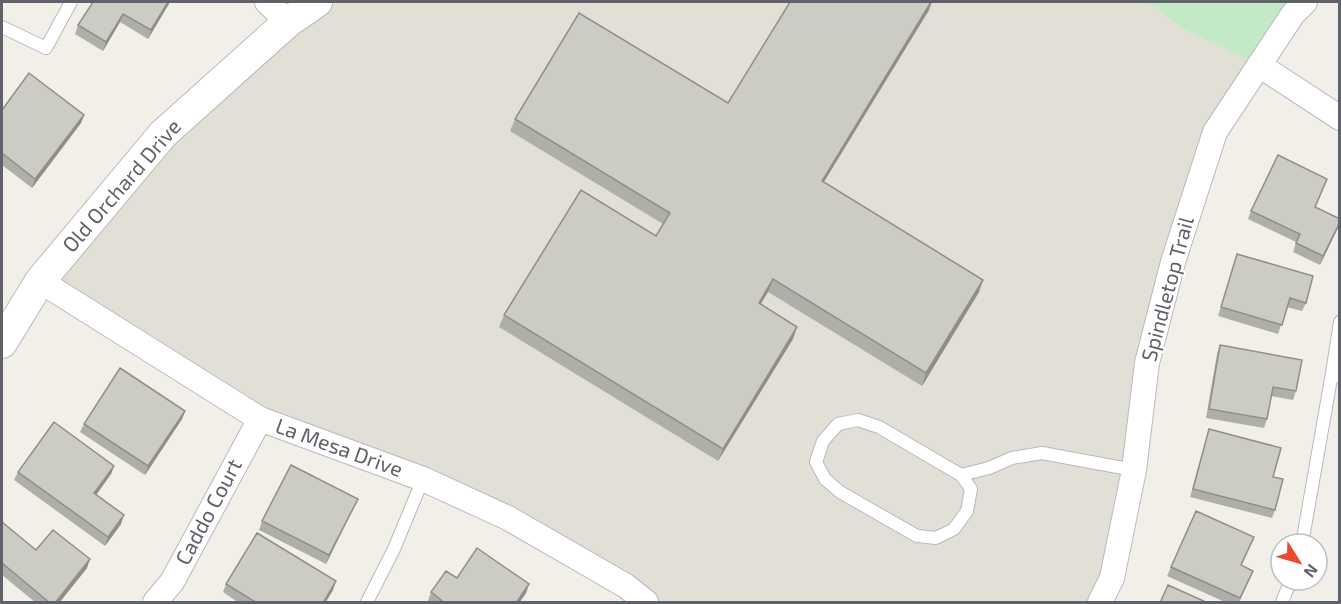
<svg xmlns="http://www.w3.org/2000/svg" width="1341" height="604" viewBox="0 0 1341 604" font-family="'Exo 2',sans-serif">
	<style>
		.education { fill: #e1dfd6 }
		.green { fill: #c4e9c6 }
		.lines { fill: none; stroke-linecap: round; stroke-linejoin: round }
		.service-casing { stroke: #b8b9be; stroke-width: 14 }
		.minor-casing { stroke: #b8b9be; stroke-width: 26 }
		.tertiary-casing { stroke: #b8b9be; stroke-width: 32 }
		.service { stroke: #fff; stroke-width: 12 }
		.minor { stroke: #fff; stroke-width: 24 }
		.tertiary { stroke: #fff; stroke-width: 30 }
		.wall { fill: #afafa9 }
		.shaded-wall { fill: #8f8e89 }
		.building { fill: #cccbc4; stroke: #8f8e89; stroke-width: 1.5 }
		.labels { text-anchor: middle; stroke-width: 4.5; stroke-linejoin: round; paint-order: stroke }
		.street-label { font-size: 21px; fill: #5f6268; stroke: #fff }
	</style>
	<rect width="100%" height="100%" fill="#f1efe8"/>
	<path class="education" d="M 317,2 L 1147,2 L 1185,30 L 1259,65 L 1215,132 L 1100,602 L 646,602 L 508,518 L 260,419 L 40,281 L 163,134 Z"/>
	<path class="green" d="M 1147,2 L 1305,2 L 1259,65 L 1185,30 Z"/>
	<g class="lines">
		<g class="service-casing">
			<path id="service" d="M 2,27 L 46,48 L 71,2
				M 1338,376 L 1332,373 L 1340,322
				M 961,475 L 879,427 L 858,420 L 838,424 L 823,441 L 816,462 L 825,479 L 840,492 L 917,536 L 936,538 L 954,529 L 967,511 L 971,489 L 961,475 L 989,468 L 1012,458 L 1042,453 L 1134,470
				M 1302,544 L 1332,373
				M 367,602 L 394,549 L 423,479
				M 1282,602 L 1291,580"/>
		</g>
		<g class="minor-casing">
			<path id="minor" d="M 267,2 L 288,22
				M 1259,65 L 1340,118
				M 40,281 L 260,419 L 423,479 L 508,518 L 626,586 L 646,602
				M 155,602 L 172,582 L 260,419
				M 1100,602 L 1112,578 L 1134,470 L 1147,363 L 1173,262 L 1215,132 L 1293,14 L 1305,2"/>
		</g>
		<g class="tertiary-casing">
			<path id="tertiary" d="M 2,343 L 40,281 L 163,134 L 288,22 L 317,2"/>
		</g>
		<use href="#service" class="service"/>
		<use href="#minor" class="minor"/>
		<use href="#tertiary" class="tertiary"/>
	</g>
	<path class="wall" d="M 93,2 L 170,2 L 148,39 L 120,22 L 103,51 L 75,34 L 78,25 Z
		M 929,10 L 824,182 L 979,292 L 922,386 L 768,292 L 761,304 L 797,327 L 793,339 L 718,461 L 499,327 L 504,315 L 656,236 L 663,224 L 510,131 L 515,119 L 728,103 Z
		M 2,110 L 84,115 L 81,123 L 32,188 L 2,165 Z
		M 1327,179 L 1315,207 L 1340,223 L 1320,265 L 1293,252 L 1296,242 L 1248,219 L 1251,211 Z
		M 1237,254 L 1306,303 L 1302,311 L 1287,307 L 1278,334 L 1218,316 Z
		M 1220,345 L 1296,391 L 1293,400 L 1271,396 L 1267,419 L 1264,428 L 1206,418 L 1217,354 Z
		M 185,411 L 182,419 L 145,475 L 80,432 L 84,424 Z
		M 1209,429 L 1273,477 L 1275,510 L 1272,518 L 1190,497 Z
		M 114,466 L 111,474 L 96,495 L 121,524 L 105,546 L 14,480 L 18,472 Z
		M 354,507 L 326,564 L 259,530 L 262,521 Z
		M 2,522 L 36,550 L 87,568 L 59,603 L 36,603 L 2,575 Z
		M 1254,537 L 1241,566 L 1253,571 L 1239,603 L 1227,603 L 1167,576 L 1171,567 Z
		M 457,578 L 529,584 L 526,593 L 519,603 L 430,603 L 428,601 L 431,592 Z
		M 226,584 L 333,590 L 325,603 L 239,603 L 223,592 Z"/>
	<path class="shaded-wall" d="M 168,2 L 170,2 L 148,39 L 151,30 Z
		M 931,2 L 932,2 L 929,10 L 817,193 L 822,181 Z
		M 123,14 L 120,22 L 103,51 L 106,42 Z
		M 84,115 L 81,123 L 32,188 L 35,179 Z
		M 1340,222 L 1338,228 L 1320,265 L 1323,256 Z
		M 773,279 L 768,292 L 754,315 L 759,303 Z
		M 983,280 L 979,292 L 922,386 L 926,373 Z
		M 797,327 L 793,339 L 718,461 L 723,449 Z
		M 185,411 L 182,419 L 145,475 L 148,466 Z
		M 114,466 L 111,474 L 91,502 L 94,493 Z
		M 358,499 L 354,507 L 326,564 L 329,555 Z
		M 124,515 L 121,524 L 105,546 L 108,537 Z
		M 90,559 L 87,568 L 59,603 L 55,603 Z
		M 336,581 L 333,590 L 325,603 L 323,603 Z
		M 529,584 L 526,593 L 519,603 L 516,603 Z"/>
	<path class="building" d="M 93,2 L 168,2 L 151,30 L 123,14 L 106,42 L 78,25 Z
		M 790,2 L 931,2 L 822,181 L 983,280 L 926,373 L 773,279 L 759,303 L 797,327 L 723,449 L 504,315 L 581,190 L 656,236 L 670,213 L 515,119 L 579,13 L 728,103 Z
		M 29,73 L 84,115 L 35,179 L 2,153 L 2,110 Z
		M 1278,155 L 1327,179 L 1315,207 L 1340,219 L 1340,222 L 1323,256 L 1296,243 L 1300,234 L 1251,211 Z
		M 1237,254 L 1313,276 L 1306,303 L 1290,298 L 1282,325 L 1221,307 Z
		M 1220,345 L 1302,360 L 1296,391 L 1273,387 L 1267,419 L 1209,409 Z
		M 120,368 L 185,411 L 148,466 L 84,424 Z
		M 54,422 L 114,466 L 94,493 L 124,515 L 108,537 L 18,472 Z
		M 1209,429 L 1281,448 L 1273,477 L 1283,479 L 1275,510 L 1193,489 Z
		M 291,465 L 358,499 L 329,555 L 262,521 Z
		M 1196,511 L 1254,537 L 1241,565 L 1253,571 L 1240,598 L 1171,567 Z
		M 2,522 L 36,550 L 53,530 L 90,559 L 55,603 L 50,603 L 2,563 Z
		M 257,533 L 336,581 L 323,603 L 257,603 L 226,584 Z
		M 477,548 L 529,584 L 516,603 L 445,603 L 431,592 L 446,571 L 457,578 Z
		M 1168,585 L 1208,603 L 1160,603 Z"/>
	<g class="labels">
		<g class="street-label">
			<text transform="translate(122 186) rotate(-49)" y="7">Old Orchard Drive</text>
			<text transform="translate(1168 289) rotate(-75)" y="7">Spindletop Trail</text>
			<text transform="translate(339 448) rotate(20)" y="7">La Mesa Drive</text>
			<text transform="translate(209 512) rotate(-62)" y="7">Caddo Court</text>
		</g>
	</g>
	<rect width="1341" height="604" fill="none" stroke="#5f6268" stroke-width="6"/>
	<g transform="translate(1299 562) rotate(127)"><circle r="28" fill="#ffffff" stroke="#bfc0c3" stroke-width="1.5"/>
	<path d="M0-4.5L10 22L0 15L-10 22Z" fill="#ed4931"/>
	<text y="-9" font-size="16" font-weight="bold" text-anchor="middle" fill="#5f6268">N</text>
	</g>
</svg>
